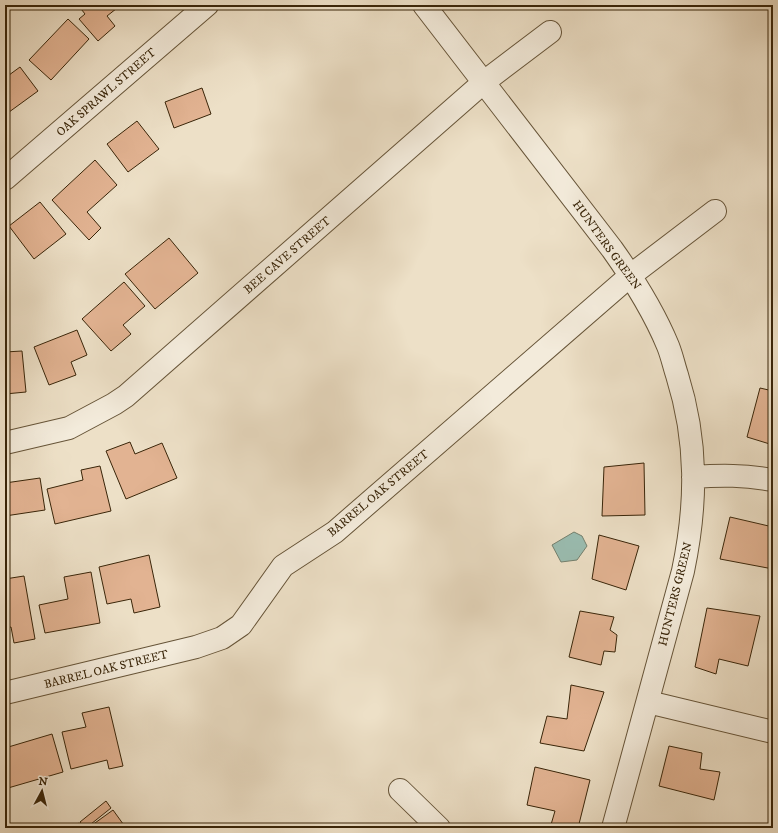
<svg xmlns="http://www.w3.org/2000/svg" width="778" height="833" viewBox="0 0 778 833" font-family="'IM FELL DW Pica',serif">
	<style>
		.water { fill: #9abdb1; stroke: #73806e }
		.building { fill: #e2b392; stroke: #392509 }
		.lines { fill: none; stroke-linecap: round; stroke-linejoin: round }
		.minor-casing { stroke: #665438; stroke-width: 24 }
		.minor { stroke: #f3ebdb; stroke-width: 22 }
		.labels { text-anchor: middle; stroke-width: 3; stroke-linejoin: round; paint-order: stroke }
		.street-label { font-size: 12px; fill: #392509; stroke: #f3ebdb }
	</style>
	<rect width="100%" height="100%" fill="#ede0c7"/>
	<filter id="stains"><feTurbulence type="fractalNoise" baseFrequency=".005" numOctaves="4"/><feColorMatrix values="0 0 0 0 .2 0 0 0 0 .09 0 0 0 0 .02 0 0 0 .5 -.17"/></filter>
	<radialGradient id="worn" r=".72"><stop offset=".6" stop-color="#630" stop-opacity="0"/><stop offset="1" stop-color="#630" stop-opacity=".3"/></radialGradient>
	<path class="water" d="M 574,532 L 582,536 L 587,546 L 577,560 L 561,562 L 552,545 Z"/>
	<path class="building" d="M 78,5 L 121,5 L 107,16 L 115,26 L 98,41 L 79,19 L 85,14 Z
		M 68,19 L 89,39 L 51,80 L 29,60 Z
		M 20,67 L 38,91 L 5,115 L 5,78 Z
		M 202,88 L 211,114 L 174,128 L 165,102 Z
		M 137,121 L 159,149 L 128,172 L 107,144 Z
		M 95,160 L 117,185 L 87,212 L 101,228 L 89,240 L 52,200 Z
		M 40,202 L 66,234 L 34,259 L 9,226 Z
		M 169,238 L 198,273 L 155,309 L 125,274 Z
		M 124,282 L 145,306 L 123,325 L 131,334 L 111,351 L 82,319 Z
		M 77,330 L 87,355 L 71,362 L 76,375 L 49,385 L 34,347 Z
		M 22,351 L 26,392 L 5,394 L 5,352 Z
		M 760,388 L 773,391 L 773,445 L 747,437 Z
		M 130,442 L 135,454 L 162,443 L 177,478 L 126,499 L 106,451 Z
		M 644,463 L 645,515 L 602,516 L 604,467 Z
		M 100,466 L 111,511 L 55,524 L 47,489 L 83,480 L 81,470 Z
		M 40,478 L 45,510 L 5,516 L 5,483 Z
		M 730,517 L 773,527 L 773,569 L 720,559 Z
		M 599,535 L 639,546 L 626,590 L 592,579 Z
		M 149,555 L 160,607 L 134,613 L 131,599 L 107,604 L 99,567 Z
		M 91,572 L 100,623 L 45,633 L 39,605 L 68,599 L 64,577 Z
		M 24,576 L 35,639 L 14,643 L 11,627 L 5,628 L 5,579 Z
		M 707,608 L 760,616 L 748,666 L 719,659 L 716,674 L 695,667 Z
		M 580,611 L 614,617 L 610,630 L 617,635 L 615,652 L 604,651 L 601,665 L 569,657 Z
		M 571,685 L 604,692 L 584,751 L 540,743 L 547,716 L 567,719 Z
		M 109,707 L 123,766 L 109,769 L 107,760 L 71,769 L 62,732 L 86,727 L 82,713 Z
		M 52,734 L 63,772 L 8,788 L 5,777 L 5,748 Z
		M 669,746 L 702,753 L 700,769 L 720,772 L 714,800 L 659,786 Z
		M 535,767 L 590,780 L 578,828 L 550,828 L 555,811 L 527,805 Z
		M 106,801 L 111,808 L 86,828 L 84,828 L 80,822 Z
		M 113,810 L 126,828 L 88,828 Z
		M 79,823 L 82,828 L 72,828 Z"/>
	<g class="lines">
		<g class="minor-casing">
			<path id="minor" d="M 424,5 L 612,249 C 634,280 654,312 668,346 C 672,356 674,366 677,375 C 698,442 697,504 683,571 L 613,828
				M 5,179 L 207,5
				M 5,443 L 69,428 L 114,404 L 126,396 L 484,82 L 550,32
				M 693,477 C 722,475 744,475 773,480
				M 5,693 L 196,647 L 222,638 L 241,625 L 283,566 L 335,532 L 631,275 L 715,211
				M 648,702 L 773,732
				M 400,790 L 439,828"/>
		</g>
		<use href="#minor" class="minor"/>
	</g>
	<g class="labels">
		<g class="street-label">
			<text transform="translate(106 92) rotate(-41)" y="4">OAK SPRAWL STREET</text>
			<text transform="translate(607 245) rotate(54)" y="4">HUNTERS GREEN</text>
			<text transform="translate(287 255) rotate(-41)" y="4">BEE CAVE STREET</text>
			<text transform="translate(378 493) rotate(-40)" y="4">BARREL OAK STREET</text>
			<text transform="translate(675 594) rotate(-76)" y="4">HUNTERS GREEN</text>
			<text transform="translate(106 669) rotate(-14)" y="4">BARREL OAK STREET</text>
		</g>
	</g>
	<rect width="778" height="833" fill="none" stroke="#ede0c7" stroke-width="20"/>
	<rect x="6" y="6" width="766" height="821" fill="none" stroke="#392509" stroke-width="2"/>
	<rect x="10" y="10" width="758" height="813" fill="none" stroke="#392509"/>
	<g transform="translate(42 791) rotate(7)" stroke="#f3ebdb" stroke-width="3" paint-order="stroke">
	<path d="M0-3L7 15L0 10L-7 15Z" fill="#392509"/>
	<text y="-6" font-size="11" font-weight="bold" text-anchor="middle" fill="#392509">N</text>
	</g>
	<rect width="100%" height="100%" filter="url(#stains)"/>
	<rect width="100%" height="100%" fill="url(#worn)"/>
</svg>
